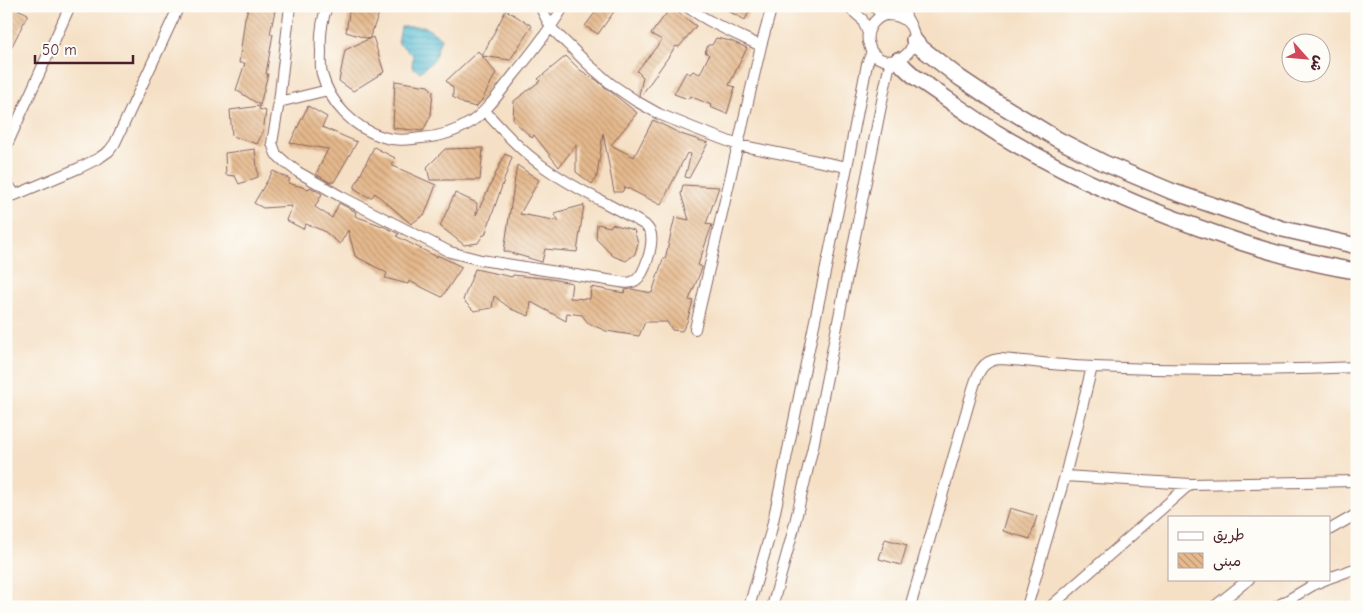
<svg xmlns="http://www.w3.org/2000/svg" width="1363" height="613" viewBox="0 0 1363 613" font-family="'Comic Neue','Playpen Sans Arabic',sans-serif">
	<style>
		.water { fill: url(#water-rules); stroke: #4f6e7e }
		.building { fill: url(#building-back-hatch) }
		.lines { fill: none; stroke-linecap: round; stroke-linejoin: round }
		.street-casing { stroke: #866361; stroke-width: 12 }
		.secondary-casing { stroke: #866361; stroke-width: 18 }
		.street { stroke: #fff; stroke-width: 10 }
		.secondary { stroke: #fff; stroke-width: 15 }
	</style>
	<defs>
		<pattern id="water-rules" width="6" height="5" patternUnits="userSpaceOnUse" patternTransform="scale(1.25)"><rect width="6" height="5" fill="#54bcd2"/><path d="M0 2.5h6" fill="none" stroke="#4898ab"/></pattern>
		<pattern id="building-back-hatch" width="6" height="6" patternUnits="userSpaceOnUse" patternTransform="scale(1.25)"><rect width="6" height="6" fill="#e5b98d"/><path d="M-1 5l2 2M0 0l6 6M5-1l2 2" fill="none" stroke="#bc9673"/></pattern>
	</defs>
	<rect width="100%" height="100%" fill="#fdfcf7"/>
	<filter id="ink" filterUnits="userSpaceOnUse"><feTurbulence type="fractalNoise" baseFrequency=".02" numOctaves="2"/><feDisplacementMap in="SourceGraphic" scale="10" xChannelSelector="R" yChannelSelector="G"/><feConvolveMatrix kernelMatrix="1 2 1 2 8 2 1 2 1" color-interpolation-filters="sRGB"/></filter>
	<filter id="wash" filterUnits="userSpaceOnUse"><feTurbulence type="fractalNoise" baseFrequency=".0096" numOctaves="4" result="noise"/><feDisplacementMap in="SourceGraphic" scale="20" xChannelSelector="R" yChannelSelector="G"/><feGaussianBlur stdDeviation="1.12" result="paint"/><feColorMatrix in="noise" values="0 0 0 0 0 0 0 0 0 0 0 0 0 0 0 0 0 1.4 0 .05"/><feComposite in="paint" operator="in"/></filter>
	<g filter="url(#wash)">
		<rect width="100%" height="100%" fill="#f5e0c5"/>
		<path class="water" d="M 424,26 L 441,38 L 434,60 L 420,72 L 412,67 L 413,55 L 398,43 L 401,27 Z"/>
		<g id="blocks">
			<path class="building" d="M 6,6 L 11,6 L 28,14 L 6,58 L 6,34 L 11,23 L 6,21 Z
				M 249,6 L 276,6 L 270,34 L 273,34 L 266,74 L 268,74 L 260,105 L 236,90 L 245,63 L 239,63 L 245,18 Z
				M 350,6 L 382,6 L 369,39 L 346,32 Z
				M 600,6 L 618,6 L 598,34 L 585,26 Z
				M 719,6 L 752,6 L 745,20 Z
				M 671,7 L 696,26 L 679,47 L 676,46 L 641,96 L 639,95 L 643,77 L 637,71 L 662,40 L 651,34 Z
				M 506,10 L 532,26 L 510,60 L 482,56 L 496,73 L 482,100 L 476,107 L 464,104 L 453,97 L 453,88 L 446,81 L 478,51 L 482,56 Z
				M 373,37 L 384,72 L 353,91 L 339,81 L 345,50 Z
				M 716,38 L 731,41 L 747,48 L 729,85 L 735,87 L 727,114 L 710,107 L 711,105 L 690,96 L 688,99 L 674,94 L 686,72 L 690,74 L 693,71 L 700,74 L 709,55 L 705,52 L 708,45 L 712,45 Z
				M 566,56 L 580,70 L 595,79 L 637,113 L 611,145 L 634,157 L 653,120 L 681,134 L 708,143 L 689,178 L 685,177 L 691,154 L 687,153 L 661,205 L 625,187 L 622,192 L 614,192 L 603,133 L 597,176 L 592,184 L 576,172 L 576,145 L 559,167 L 534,135 L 532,138 L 513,120 L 514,101 L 540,81 L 538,79 Z
				M 395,81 L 428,86 L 433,91 L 431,115 L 423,131 L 393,128 Z
				M 260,106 L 259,109 L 266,111 L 263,132 L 257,144 L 232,136 L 230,110 Z
				M 308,106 L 327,117 L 322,127 L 357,142 L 334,182 L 329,182 L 316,174 L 328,149 L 290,143 Z
				M 374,147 L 395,158 L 391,165 L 436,185 L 425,214 L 411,224 L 375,193 L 372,197 L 368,197 L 354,188 Z
				M 483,148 L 480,180 L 430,180 L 427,167 L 445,149 Z
				M 255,149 L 258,177 L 239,184 L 235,176 L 226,175 L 225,153 Z
				M 505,154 L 512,157 L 485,235 L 483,235 L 478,243 L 464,245 L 440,226 L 455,193 L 477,203 L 476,215 Z
				M 517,165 L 539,180 L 520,214 L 559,221 L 554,213 L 584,205 L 577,252 L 545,249 L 542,262 L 504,251 Z
				M 273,171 L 290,179 L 288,183 L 309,189 L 310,187 L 322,194 L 315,207 L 332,218 L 339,203 L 356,212 L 355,216 L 385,227 L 399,234 L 396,236 L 437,257 L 437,255 L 462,267 L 442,297 L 409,281 L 408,284 L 385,278 L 387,273 L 355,256 L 348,230 L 340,244 L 324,231 L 306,224 L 303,229 L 286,220 L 292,206 L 263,208 L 254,203 Z
				M 683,185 L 719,187 L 706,224 L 712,225 L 698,265 L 702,267 L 702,268 L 689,300 L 693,301 L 687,322 L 682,331 L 672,330 L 667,322 L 645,322 L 639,336 L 606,331 L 588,323 L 582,315 L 567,313 L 566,321 L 531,302 L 529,316 L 511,309 L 494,296 L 492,308 L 474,311 L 463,300 L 475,269 L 512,277 L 513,275 L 551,279 L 572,283 L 570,298 L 590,299 L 591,287 L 624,293 L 625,290 L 631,289 L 652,293 L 663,259 L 665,259 L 675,217 L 689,220 L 681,194 Z
				M 597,224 L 610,227 L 612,224 L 634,230 L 638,243 L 635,254 L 626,261 L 613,256 L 596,239 Z
				M 1010,508 L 1037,516 L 1030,539 L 1003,531 Z
				M 885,539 L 907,545 L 901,565 L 879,559 Z"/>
		</g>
	</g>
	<g filter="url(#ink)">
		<use href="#blocks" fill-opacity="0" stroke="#866361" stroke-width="1"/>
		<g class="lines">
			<g class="street-casing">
				<path id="street" d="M 290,6 L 279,102 L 272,143 L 276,154 L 286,163 L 298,172 L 340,196 L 450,252 L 481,260 L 620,282 C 625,283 631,284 636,280 C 645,274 653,246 651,235 C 651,231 648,228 645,225 C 612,205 576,190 544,167 C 521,151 503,131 485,111
					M 327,6 C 322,20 320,36 321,51 C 321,59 320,67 322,74 C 330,104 354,128 383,137 C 395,141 409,140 421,138 C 438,137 457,131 471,122 C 488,110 500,92 512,77 C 531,54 549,31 564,6
					M 540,6 L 551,28 L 589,65 L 611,84 L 636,101 L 659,114 L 696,129 L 738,145 L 847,167
					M 686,6 C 709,23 736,34 761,46
					M 847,6 L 862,19 L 868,33
					M 874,6 L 882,16
					M 904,6 L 906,17 L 910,24
					M 885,15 C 929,14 917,68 884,60 C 876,58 871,53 869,45 C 864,32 873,19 885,15 L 888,6
					M 279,102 L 328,90
					M 6,147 L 70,6
					M 6,181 L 15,195
					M 6,196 L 15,195 L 79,168 L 99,158 L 109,151 L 115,143 L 179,6
					M 695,329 L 761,46 L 772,6
					M 1065,476 L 1190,484 L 1357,481
					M 1329,530 L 1357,514
					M 1329,578 L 1357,568
					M 749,607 L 771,531 L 847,167 L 867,64 L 872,52
					M 772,607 L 792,535 L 813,447 L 884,91 L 889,68 L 894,61
					M 910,607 L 972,392 C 977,376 980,361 999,359 C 1031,361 1062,366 1094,367 C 1181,371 1269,371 1357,367
					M 1027,607 L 1065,476 L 1092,367
					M 1050,607 L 1190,484
					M 1214,607 L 1249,579
					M 1276,607 L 1315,584 L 1327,579"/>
			</g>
			<g class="secondary-casing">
				<path id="secondary" d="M 914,40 L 920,47 L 960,78 L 993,100 L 1057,139 L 1104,163 L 1171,191 L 1283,229 L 1357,246
					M 898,60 L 905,68 L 915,77 C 942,95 969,115 997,133 C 1069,177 1148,211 1228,238 C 1270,252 1313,265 1357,271"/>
			</g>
			<use href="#street" class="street"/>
			<use href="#secondary" class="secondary"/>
		</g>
	</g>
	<rect width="1363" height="613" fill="none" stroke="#fdfcf7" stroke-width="25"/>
	<rect x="1168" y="516" width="162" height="65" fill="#fdfcf7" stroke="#b5a4a5"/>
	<rect x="1178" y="532" width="25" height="8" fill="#ffffff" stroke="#b5a4a5"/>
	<text x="1213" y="540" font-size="15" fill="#4a1f2b">طريق</text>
	<rect x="1178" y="553" width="25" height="15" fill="url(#building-back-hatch)" stroke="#b5a4a5"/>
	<text x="1213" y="566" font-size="15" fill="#4a1f2b">مبنى</text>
	<g transform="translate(1306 58) rotate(117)"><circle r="24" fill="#fdfcf7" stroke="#b5a4a5"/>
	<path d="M0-4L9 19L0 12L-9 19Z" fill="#d1495b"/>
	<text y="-8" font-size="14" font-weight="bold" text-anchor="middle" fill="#4a1f2b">ش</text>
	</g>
	<path d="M35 55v8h98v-8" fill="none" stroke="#4a1f2b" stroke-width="2.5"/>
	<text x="42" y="55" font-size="15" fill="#4a1f2b" stroke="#fdfcf7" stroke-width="4" paint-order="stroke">50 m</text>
</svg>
